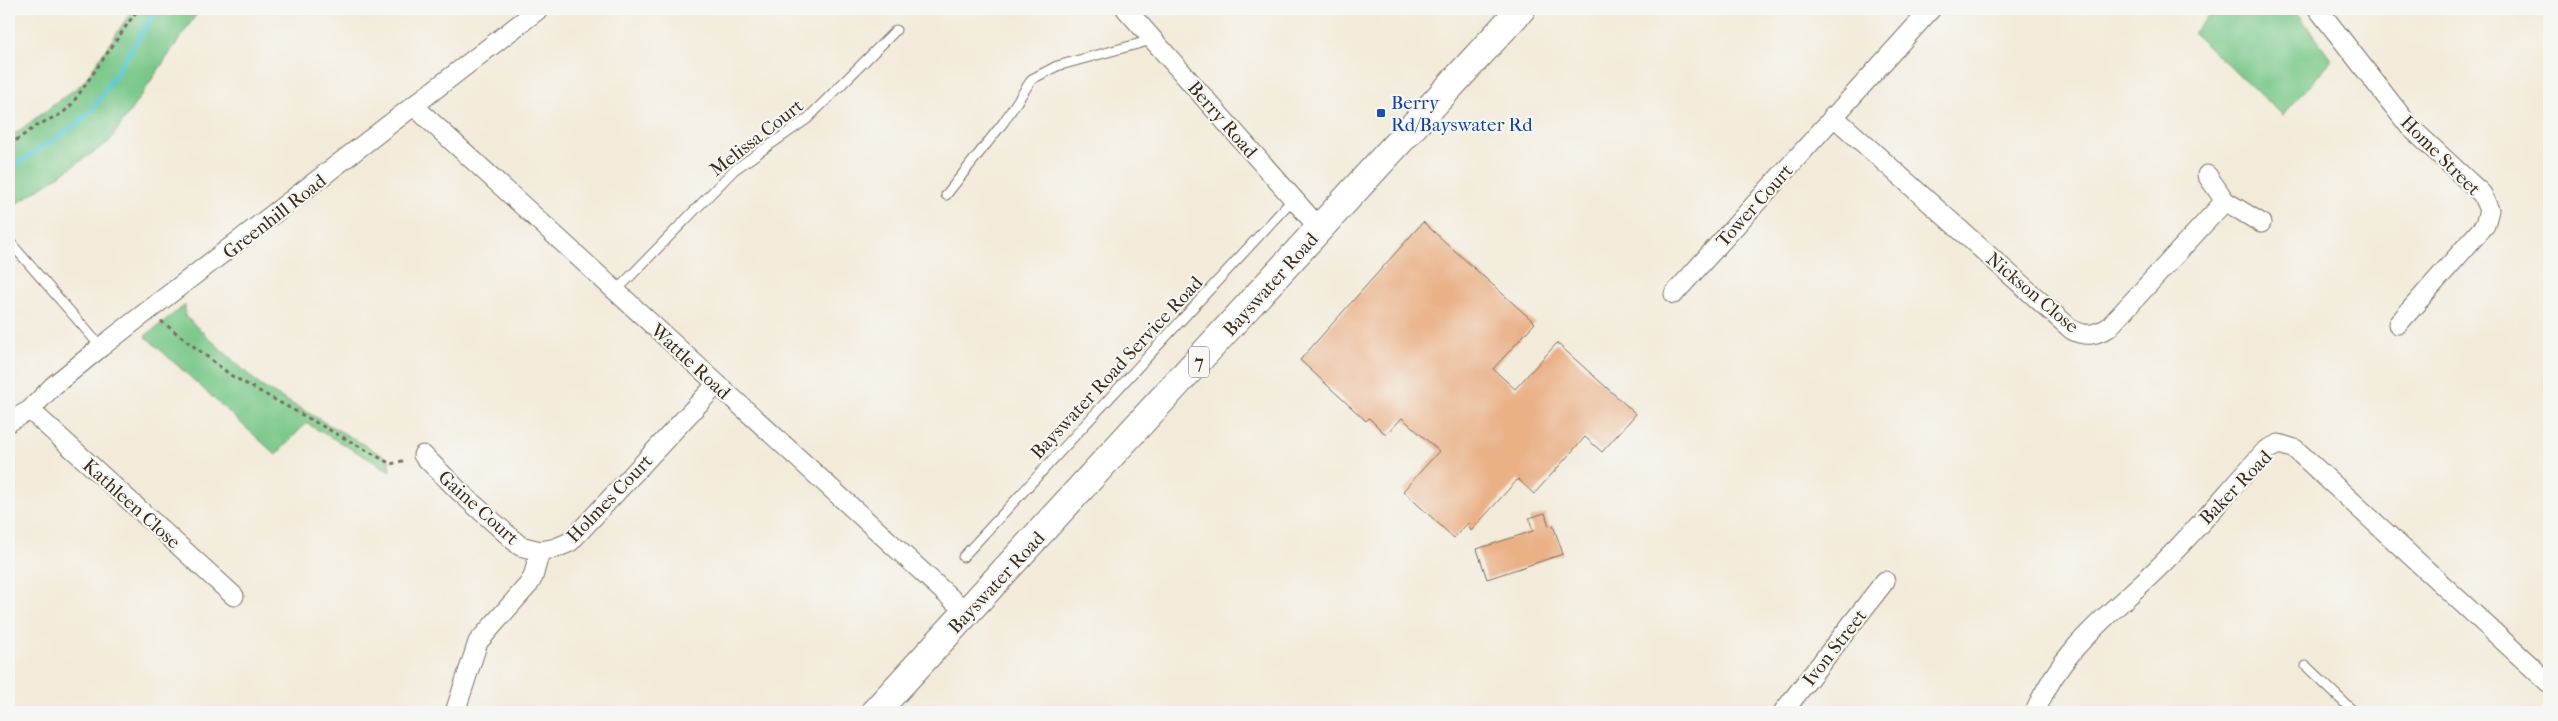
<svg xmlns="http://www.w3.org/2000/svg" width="2558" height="721" viewBox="0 0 2558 721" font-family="'IM FELL French Canon',serif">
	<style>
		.green { fill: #79c889; stroke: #5a7954 }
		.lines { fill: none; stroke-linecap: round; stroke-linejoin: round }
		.stream { stroke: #5cc9d0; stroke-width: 5.5 }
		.building { fill: #eab187 }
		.service-casing { stroke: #7b6e60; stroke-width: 11 }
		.minor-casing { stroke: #7b6e60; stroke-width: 21 }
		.primary-casing { stroke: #7b6e60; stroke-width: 30 }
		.path { stroke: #7b6e60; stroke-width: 3; stroke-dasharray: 4 4; stroke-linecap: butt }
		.service { stroke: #fff; stroke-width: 9 }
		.minor { stroke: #fff; stroke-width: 19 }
		.primary { stroke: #fff; stroke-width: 28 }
		.transit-dot { fill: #1a4fb4; stroke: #f6f6f2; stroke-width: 2 }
		.labels { text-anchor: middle; stroke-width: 4.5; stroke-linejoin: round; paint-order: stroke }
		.shield { fill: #f6f6f2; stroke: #73675e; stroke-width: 1 }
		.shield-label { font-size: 18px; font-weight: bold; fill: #3b2a1e }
		.transit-label { font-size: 19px; fill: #164399; stroke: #f6f6f2; text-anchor: start }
		.street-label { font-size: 19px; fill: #3b2a1e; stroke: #f6f6f2 }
	</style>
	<rect width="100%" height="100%" fill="#f6f6f2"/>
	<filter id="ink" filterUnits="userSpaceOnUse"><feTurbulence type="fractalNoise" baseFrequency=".02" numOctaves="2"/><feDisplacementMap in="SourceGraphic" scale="10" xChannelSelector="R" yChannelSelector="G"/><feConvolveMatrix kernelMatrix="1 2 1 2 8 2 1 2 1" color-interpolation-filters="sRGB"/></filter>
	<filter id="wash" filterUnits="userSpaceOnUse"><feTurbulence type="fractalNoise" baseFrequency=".0096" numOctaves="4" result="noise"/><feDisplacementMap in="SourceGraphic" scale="20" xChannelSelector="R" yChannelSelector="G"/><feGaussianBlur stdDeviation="1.12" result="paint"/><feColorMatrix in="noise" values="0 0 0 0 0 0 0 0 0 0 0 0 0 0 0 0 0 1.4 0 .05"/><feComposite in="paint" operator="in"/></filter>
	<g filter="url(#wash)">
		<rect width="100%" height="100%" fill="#f3ebda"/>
		<path class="green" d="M 133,9 L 200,9 L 109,142 L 9,209 L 9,138 L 83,83 Z
			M 2215,9 L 2295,9 L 2332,60 L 2283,115 L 2193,33 Z
			M 185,305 L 185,316 L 261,386 L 389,459 L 390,471 L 306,423 L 276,455 L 145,336 Z"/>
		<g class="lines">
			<path class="stream" d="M 9,169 L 76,125 L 95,106 L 157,9"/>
		</g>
		<g id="blocks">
			<path class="building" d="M 1423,222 L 1535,323 L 1493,369 L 1515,389 L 1557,343 L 1636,414 L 1602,452 L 1585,437 L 1534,494 L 1518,479 L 1471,531 L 1468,523 L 1454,538 L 1403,491 L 1439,451 L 1402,418 L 1386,435 L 1369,418 L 1366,421 L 1300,360 Z
				M 1545,513 L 1549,526 L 1553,525 L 1563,554 L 1487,579 L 1477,549 L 1533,531 L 1529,518 Z"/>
		</g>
	</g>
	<g filter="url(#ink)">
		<use href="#blocks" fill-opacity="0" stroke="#7b6e60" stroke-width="1"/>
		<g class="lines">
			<g class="service-casing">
				<path id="service" d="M 946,195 L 1003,123 L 1032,79 L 1057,66 L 1152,40
					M 9,241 L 101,347
					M 616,291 L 734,170 L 807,119 L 896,30
					M 963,557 L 1293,199
					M 2306,666 L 2354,712"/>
			</g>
			<g class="minor-casing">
				<path id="minor" d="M 1126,9 L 1320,229
					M 2318,9 L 2409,126 L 2482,194 L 2489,210 L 2485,225 L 2398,324
					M 415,107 L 967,613
					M 1833,116 L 2072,330 C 2086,337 2094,335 2108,328 L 2225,201
					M 2207,175 L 2225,201 L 2261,223
					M 1674,294 L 1931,9
					M 30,410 L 234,596
					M 9,422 L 30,410 L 53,386 L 101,347 L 539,9
					M 423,455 L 460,492 L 520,546 L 540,551
					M 455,712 L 478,642 L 529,584 L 533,577 L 540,551 L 556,548 L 570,542 L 716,385
					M 1783,712 L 1885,581
					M 2035,712 C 2063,646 2109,616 2158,568 C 2196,531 2230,489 2266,450 L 2279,444 L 2295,449 L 2549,683"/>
			</g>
			<g class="primary-casing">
				<path id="primary" d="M 875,712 L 1521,9"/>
			</g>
			<path class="path" d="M 9,145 L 38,125 L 63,113 L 72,104 L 138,9
				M 161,321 L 232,376 L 391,464 L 406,460"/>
			<use href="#service" class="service"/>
			<use href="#minor" class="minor"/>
			<use href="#primary" class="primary"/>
		</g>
	</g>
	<rect class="transit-dot" x="1376" y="108" width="10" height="10" rx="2.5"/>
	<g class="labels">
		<rect class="shield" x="1189" y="346.5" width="20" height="31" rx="4"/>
		<g class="shield-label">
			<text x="1199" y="368">7</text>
		</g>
		<g class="transit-label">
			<text x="1391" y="109">Berry<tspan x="1391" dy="22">Rd/Bayswater Rd</tspan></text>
		</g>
		<g class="street-label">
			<text transform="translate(1223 119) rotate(49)" y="7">Berry Road</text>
			<text transform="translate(756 137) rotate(-38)" y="7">Melissa Court</text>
			<text transform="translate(2441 155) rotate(45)" y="7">Home Street</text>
			<text transform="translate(1754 205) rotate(-48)" y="7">Tower Court</text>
			<text transform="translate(274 216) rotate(-38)" y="7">Greenhill Road</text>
			<text transform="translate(1270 284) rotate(-48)" y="7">Bayswater Road</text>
			<text transform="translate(2033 292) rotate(40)" y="7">Nickson Close</text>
			<text transform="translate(691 361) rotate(43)" y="7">Wattle Road</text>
			<text transform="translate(1116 367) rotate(-47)" y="7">Bayswater Road Service Road</text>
			<text transform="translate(2235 487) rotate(-46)" y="7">Baker Road</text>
			<text transform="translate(609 498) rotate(-46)" y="7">Holmes Court</text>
			<text transform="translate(132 503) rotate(42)" y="7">Kathleen Close</text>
			<text transform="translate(479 507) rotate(42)" y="7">Gaine Court</text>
			<text transform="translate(996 582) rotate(-47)" y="7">Bayswater Road</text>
			<text transform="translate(1834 647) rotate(-52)" y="7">Ivon Street</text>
		</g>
	</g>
	<rect width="2558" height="721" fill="none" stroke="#f6f6f2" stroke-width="30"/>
</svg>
